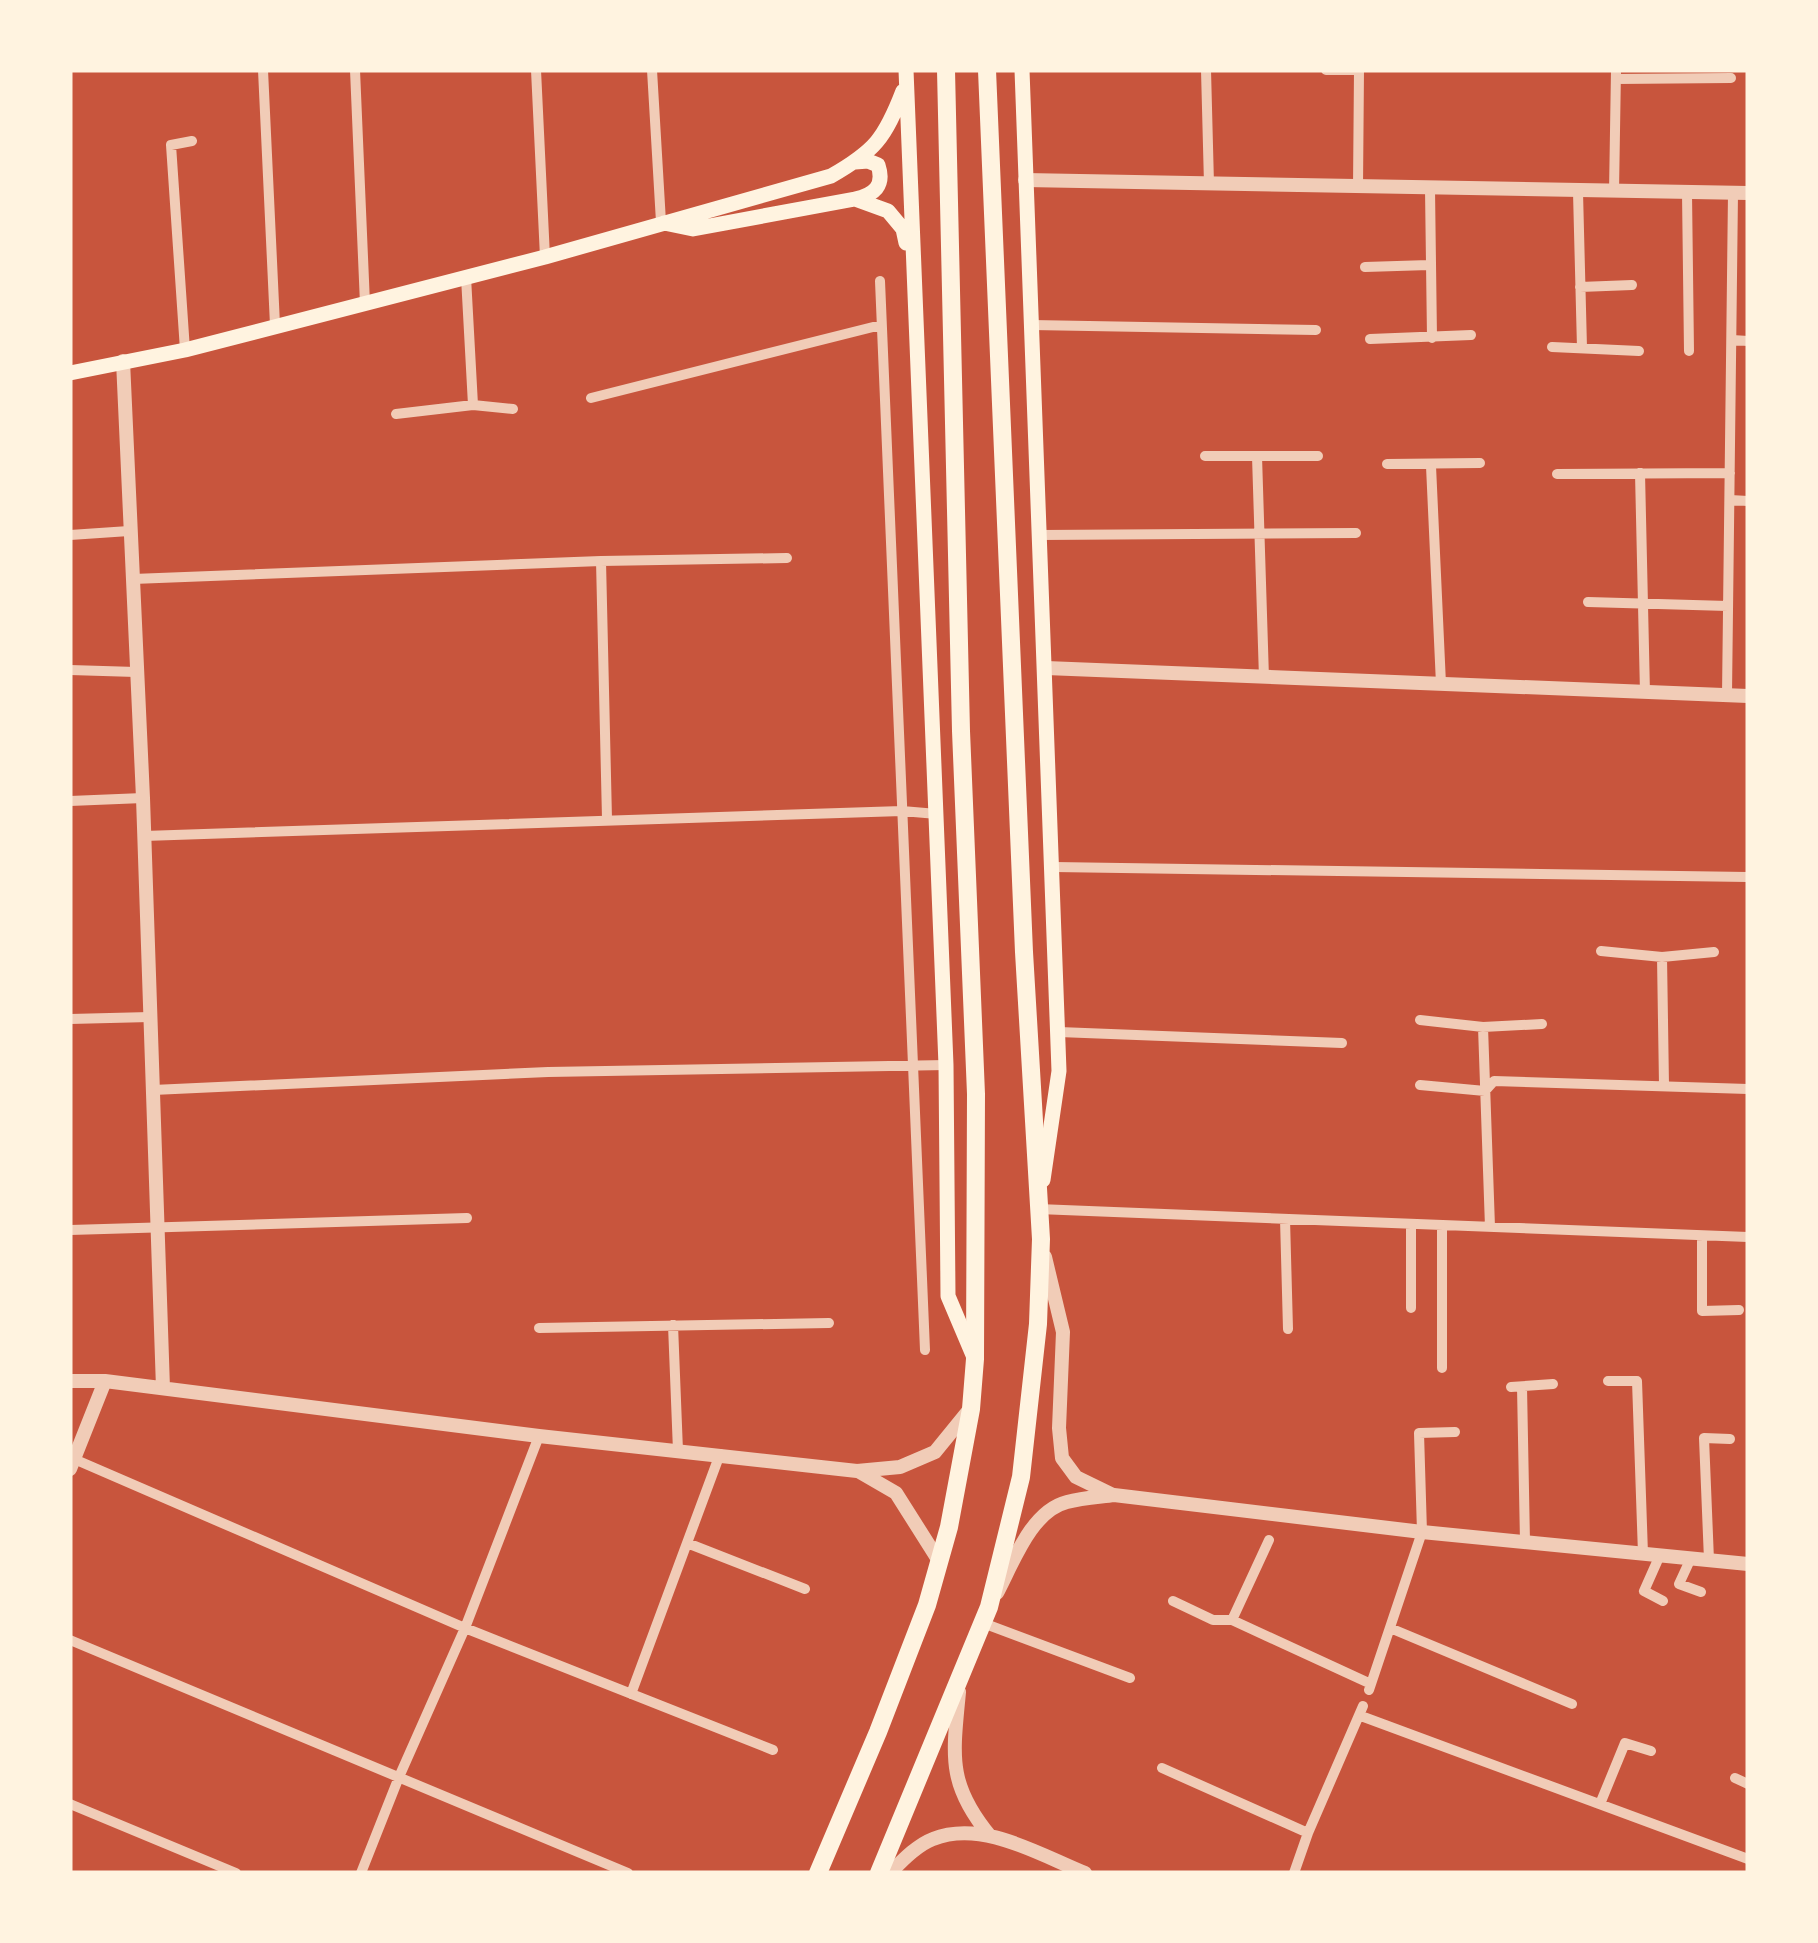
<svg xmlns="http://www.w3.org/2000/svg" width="1818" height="1943" viewBox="0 0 1818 1943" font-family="Karla,sans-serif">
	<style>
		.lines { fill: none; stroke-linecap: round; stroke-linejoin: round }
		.minor { stroke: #f1ccb7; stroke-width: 10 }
		.tertiary { stroke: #f1ccb7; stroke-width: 14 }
		.secondary { stroke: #fff3e0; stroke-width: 15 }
		.primary { stroke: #fff3e0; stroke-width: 18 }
	</style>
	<rect width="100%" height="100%" fill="#c8553d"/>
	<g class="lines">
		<path class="minor" d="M 263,70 L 275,325
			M 355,70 L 365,304
			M 536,70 L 545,257
			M 652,70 L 661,222
			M 1206,70 L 1209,184
			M 1326,70 L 1359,70
			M 1616,79 L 1731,78
			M 1358,187 L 1359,70
			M 1430,189 L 1432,338
			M 1578,192 L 1582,348
			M 1614,192 L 1616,70
			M 1687,193 L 1689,351
			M 1365,267 L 1429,265
			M 880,281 L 925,1350
			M 1580,287 L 1632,285
			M 1032,325 L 1316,330
			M 1370,339 L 1471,335
			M 1732,340 L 1748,341
			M 1552,347 L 1639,351
			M 185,350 L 171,145 L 192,141
			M 591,398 L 881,325
			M 473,405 L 513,409
			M 396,414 L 473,405 L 466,277
			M 1205,456 L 1318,456
			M 1257,456 L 1264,678
			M 1387,464 L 1480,463
			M 1431,466 L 1441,684
			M 1640,473 L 1645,693
			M 1557,474 L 1730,473
			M 1730,500 L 1748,501
			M 70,535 L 129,531
			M 1040,535 L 1356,533
			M 601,561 L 607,819
			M 133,579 L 601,561 L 787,558
			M 1588,602 L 1728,606
			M 70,670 L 136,672
			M 1727,695 L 1733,193
			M 70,801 L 143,798
			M 144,836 L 902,811 L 937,814
			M 1054,867 L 1748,877
			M 1601,951 L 1662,957 L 1714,952
			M 1662,957 L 1664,1085
			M 70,1019 L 150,1017
			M 1420,1020 L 1483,1027 L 1542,1024
			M 1483,1027 L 1490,1227
			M 1059,1032 L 1342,1043
			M 1420,1085 L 1485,1091 L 1494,1081 L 1748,1089
			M 153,1090 L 548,1072 L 946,1065
			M 1038,1209 L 1748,1237
			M 1285,1219 L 1288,1329
			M 1411,1224 L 1411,1308
			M 70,1230 L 467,1218
			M 1702,1236 L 1702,1311 L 1739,1310
			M 673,1325 L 678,1451
			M 539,1328 L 829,1323
			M 1442,1368 L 1442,1225
			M 1608,1381 L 1637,1381 L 1643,1554
			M 1511,1387 L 1553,1384
			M 1522,1387 L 1525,1542
			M 74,1459 L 465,1628 L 773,1750
			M 1269,1540 L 1232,1620 L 1371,1684
			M 687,1543 L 805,1589
			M 1660,1555 L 1644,1591 L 1663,1601
			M 1691,1558 L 1679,1584 L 1701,1592
			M 1709,1560 L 1704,1438 L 1730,1439
			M 1173,1601 L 1213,1620 L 1232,1620
			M 983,1623 L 1130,1678
			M 1390,1628 L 1572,1704
			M 70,1640 L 628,1873
			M 1369,1690 L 1422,1532 L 1419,1433 L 1455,1432
			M 631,1694 L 720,1454
			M 1361,1716 L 1748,1859
			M 1162,1768 L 1308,1833
			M 1735,1778 L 1748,1784
			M 70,1804 L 236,1873
			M 1600,1804 L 1625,1743 L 1651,1751
			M 361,1873 L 399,1777 L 465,1628 L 539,1436
			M 1294,1873 L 1308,1833 L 1363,1706"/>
		<path class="tertiary" d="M 1025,180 L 1748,193
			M 123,361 L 143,798 L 163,1388
			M 1046,668 L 1748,696
			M 1045,1257 L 1063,1332 L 1059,1428 L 1062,1458 L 1076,1477 L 1113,1495
			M 70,1381 L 105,1381 L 539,1436 L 857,1471 L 900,1467 L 935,1452 L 970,1409
			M 70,1469 L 105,1381
			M 858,1471 L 896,1493 L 939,1561
			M 997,1593 C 1013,1563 1031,1511 1067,1502 C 1082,1498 1099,1497 1114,1495 L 1422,1532 L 1748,1564
			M 959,1692 C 953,1756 947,1784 990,1836
			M 890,1873 C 902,1861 917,1845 933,1839 C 982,1819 1040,1855 1085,1873"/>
		<path class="secondary" d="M 906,70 L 946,1065 L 948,1296 L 973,1355
			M 1022,70 L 1059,1071 L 1043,1180
			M 855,199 C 874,195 885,186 878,165 L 868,161 L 855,162
			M 664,223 L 693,229 L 855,199 L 888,211 L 903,229 L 906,243
			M 70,373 L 185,350 L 545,257 L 831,176 C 875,151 885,138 903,91"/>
		<path class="primary" d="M 818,1873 L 878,1732 L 927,1605 L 949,1527 L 971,1409 L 975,1359 L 976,1094 L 961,731 L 946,70
			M 879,1873 L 989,1607 L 1021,1477 L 1038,1324 L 1041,1239 L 1024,952 L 987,70"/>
	</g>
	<rect width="1818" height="1943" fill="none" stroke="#fff3e0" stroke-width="145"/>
</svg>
